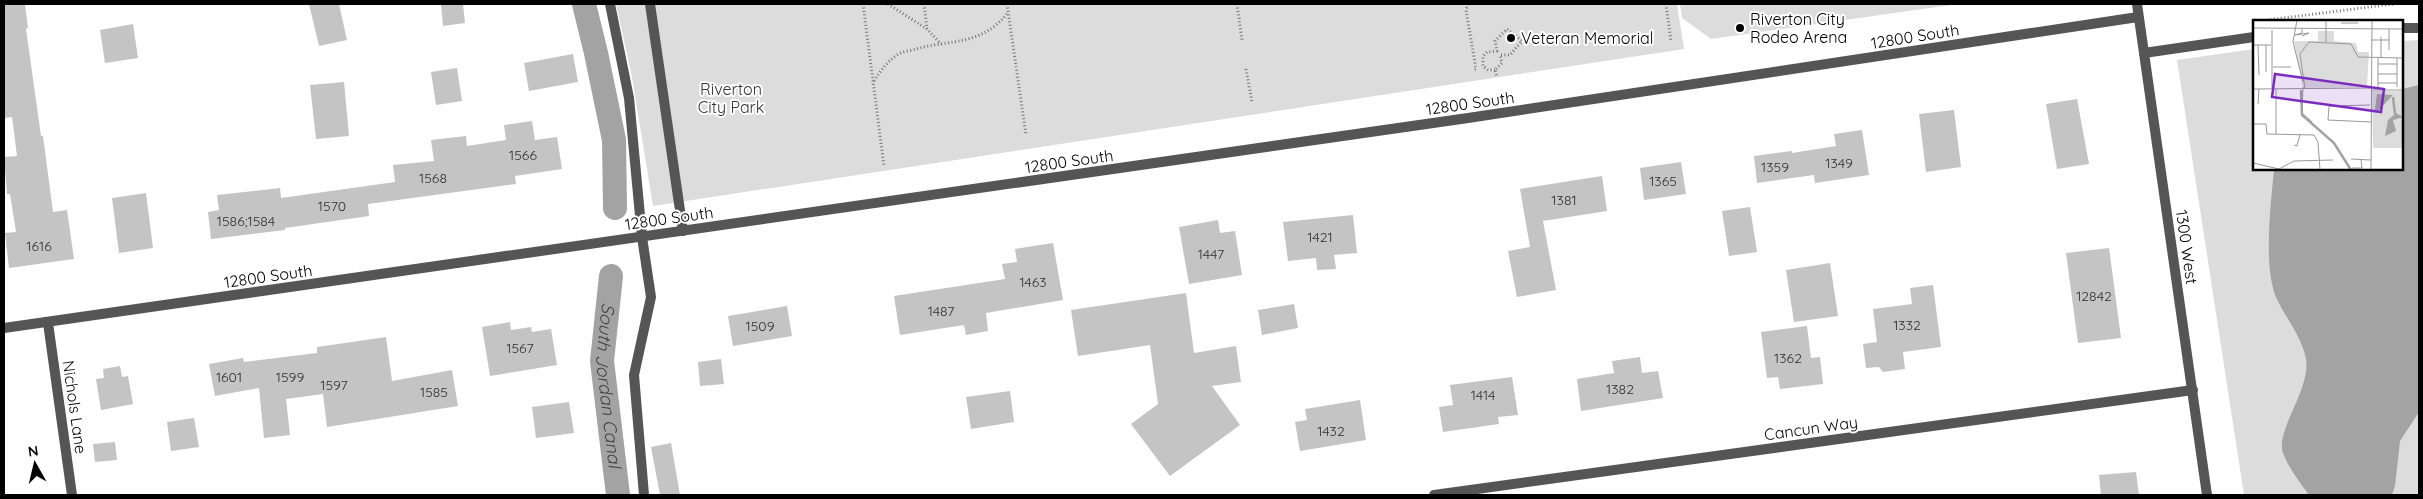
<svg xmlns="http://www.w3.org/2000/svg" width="2423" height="499" viewBox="0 0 2423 499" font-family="Quicksand,sans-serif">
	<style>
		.green { fill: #dcdcdc }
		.water { fill: #a3a3a3 }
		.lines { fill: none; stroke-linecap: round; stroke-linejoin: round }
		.canal { stroke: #a3a3a3; stroke-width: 24 }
		.building { fill: #c4c4c4 }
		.path { stroke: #777; stroke-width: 3; stroke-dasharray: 1 2.5; stroke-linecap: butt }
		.service { stroke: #555; stroke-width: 10 }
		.minor { stroke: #555; stroke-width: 10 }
		.tertiary { stroke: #555; stroke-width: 10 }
		.poi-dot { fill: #000; stroke: #fff; stroke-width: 2 }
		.labels { text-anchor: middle; stroke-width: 4; stroke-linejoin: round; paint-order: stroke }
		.number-label { font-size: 14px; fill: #313131 }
		.poi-label { font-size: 16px; fill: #000; stroke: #fff; text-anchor: start }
		.street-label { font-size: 16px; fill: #000; stroke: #fff }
		.park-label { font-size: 16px; fill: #333; stroke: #fff }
		.water-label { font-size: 18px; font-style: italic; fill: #444; stroke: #fff }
		.inset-river { fill: none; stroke: #a3a3a3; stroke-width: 2.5 }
		.inset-road { fill: none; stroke: #999; stroke-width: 1 }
		.view { fill: #7b2cbf; fill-opacity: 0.15; stroke: #7b2cbf; stroke-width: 2.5 }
		.inset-edge { fill: none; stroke: #000; stroke-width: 2.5 }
	</style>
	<rect width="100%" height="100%" fill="#fff"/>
	<path class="green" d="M 616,4 L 1677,4 L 1684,49 L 653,206 L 632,77 Z
		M 1680,4 L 1958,4 L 1711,39 L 1682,18 Z
		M 2419,40 L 2419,495 L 2244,495 L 2177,60 L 2254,49 L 2254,169 L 2402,169 L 2402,41 Z"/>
	<path class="water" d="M 2419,85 L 2419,412 L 2400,441 L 2395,486 L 2392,495 L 2309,495 C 2300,482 2289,469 2283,453 C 2275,431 2311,389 2306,359 C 2302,337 2285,317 2276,297 C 2263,266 2271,203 2274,169 L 2402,169 L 2402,89 Z"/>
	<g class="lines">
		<g class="canal">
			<path d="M 584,4 L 596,53 L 614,140 L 615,208"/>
			<path id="s1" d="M 611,276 L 602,361 L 618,495"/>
		</g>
	</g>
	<path class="building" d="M 4,4 L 25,4 L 28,28 L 26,29 L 41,136 L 43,136 L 53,212 L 67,210 L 74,259 L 9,268 L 5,233 L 16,232 L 10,194 L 7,194 L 4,157 L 17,156 L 12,117 L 4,118 Z
		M 309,4 L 339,4 L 347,40 L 319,46 Z
		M 441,4 L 463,4 L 465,23 L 443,26 Z
		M 133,24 L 138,58 L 105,63 L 100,30 Z
		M 573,54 L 578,82 L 529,91 L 524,63 Z
		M 457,68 L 462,101 L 436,105 L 431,72 Z
		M 344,82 L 349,136 L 316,139 L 310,85 Z
		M 2077,99 L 2089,164 L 2057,169 L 2046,104 Z
		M 1954,110 L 1961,167 L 1926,172 L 1919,114 Z
		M 532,121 L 535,140 L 557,137 L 562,169 L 515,176 L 516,184 L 368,204 L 369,216 L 285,228 L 285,230 L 211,239 L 208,212 L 219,210 L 217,195 L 280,188 L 281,198 L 395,182 L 393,165 L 434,161 L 431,140 L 466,136 L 467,146 L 506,140 L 504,125 Z
		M 1862,130 L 1869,175 L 1815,183 L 1814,175 L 1757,183 L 1754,156 L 1792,151 L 1792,153 L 1836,146 L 1834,134 Z
		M 1681,162 L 1686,194 L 1644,200 L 1640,168 Z
		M 1602,176 L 1607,211 L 1543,221 L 1556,290 L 1517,297 L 1508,251 L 1530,247 L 1520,189 Z
		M 146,193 L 153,248 L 119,253 L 112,198 Z
		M 1750,207 L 1757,252 L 1729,256 L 1722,211 Z
		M 1353,215 L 1357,253 L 1334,255 L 1336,269 L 1317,270 L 1316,258 L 1288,261 L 1283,222 Z
		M 1218,220 L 1220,233 L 1235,231 L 1242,275 L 1189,284 L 1179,227 Z
		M 1053,243 L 1063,300 L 986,313 L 988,331 L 966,335 L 964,325 L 900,335 L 894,296 L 1005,279 L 1002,264 L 1017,262 L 1015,249 Z
		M 2109,248 L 2121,338 L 2078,343 L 2066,253 Z
		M 1830,263 L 1838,316 L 1794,322 L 1786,270 Z
		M 1933,285 L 1941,347 L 1903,352 L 1905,369 L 1883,372 L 1879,367 L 1866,368 L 1863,344 L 1877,342 L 1873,309 L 1912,304 L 1910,288 Z
		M 1186,293 L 1194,353 L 1236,346 L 1241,382 L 1212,386 L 1240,425 L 1170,476 L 1131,424 L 1158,404 L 1150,345 L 1078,356 L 1071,310 Z
		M 1294,304 L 1298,328 L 1262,335 L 1258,310 Z
		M 787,306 L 792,336 L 733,346 L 728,316 Z
		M 510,322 L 511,330 L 531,327 L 532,332 L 551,329 L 557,365 L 490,376 L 482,327 Z
		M 1807,326 L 1811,358 L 1820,357 L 1823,384 L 1780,389 L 1778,377 L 1767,378 L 1761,332 Z
		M 386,337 L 392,381 L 452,370 L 458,406 L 327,427 L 323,394 L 286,399 L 290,435 L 264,438 L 259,388 L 215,396 L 209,364 L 243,358 L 244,362 L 317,353 L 317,347 Z
		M 1640,357 L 1642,373 L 1658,371 L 1663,398 L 1581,411 L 1577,379 L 1614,373 L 1612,361 Z
		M 721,359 L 724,384 L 700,386 L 698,362 Z
		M 120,366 L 122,377 L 128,376 L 133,404 L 101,410 L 96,379 L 104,378 L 103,369 Z
		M 1512,377 L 1518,415 L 1498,417 L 1499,424 L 1443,432 L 1439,407 L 1453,405 L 1450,385 Z
		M 1010,391 L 1014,422 L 971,429 L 966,397 Z
		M 1360,400 L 1366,440 L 1300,451 L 1295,422 L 1307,420 L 1305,409 Z
		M 569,402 L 574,433 L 536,438 L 532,407 Z
		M 194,418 L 199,447 L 171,451 L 167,422 Z
		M 115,442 L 117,460 L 95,462 L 93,444 Z
		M 671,443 L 680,495 L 660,495 L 651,447 Z
		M 2136,472 L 2139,495 L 2101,495 L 2099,475 Z"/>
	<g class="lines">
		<path class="path" d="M 863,4 L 884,166
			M 888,4 L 927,29 L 941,44
			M 924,4 L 927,29
			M 1007,4 L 1026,135
			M 1237,4 L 1242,40
			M 1468,4 L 1466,10 L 1476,69 L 1473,70
			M 1666,4 L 1671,41
			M 2260,21 L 2393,4
			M 1246,69 L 1252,102
			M 1495,70 L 1488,70 L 1483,66 L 1483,56 L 1487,52 L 1497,51 L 1495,41 L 1507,29 L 1522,41 L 1510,55 L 1500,55 L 1502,63 L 1495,70 L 1497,77
			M 874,81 C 881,70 887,62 897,55 C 902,51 910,51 916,49 C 952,39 980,46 1007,14"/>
		<path class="service" d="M 610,4 L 629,98 L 642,237 L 651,297 L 634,375 L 644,495
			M 650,4 L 683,231"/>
		<path class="minor" d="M 2402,28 L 2419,28
			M 2144,53 L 2254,37
			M 48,323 L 72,495
			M 1434,495 L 2193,390"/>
		<path class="tertiary" d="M 2137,4 L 2207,495
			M 4,328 L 1468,118 L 2138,17"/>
	</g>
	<g class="poi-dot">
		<circle cx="1740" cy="28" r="5"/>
		<circle cx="1511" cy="38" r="5"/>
	</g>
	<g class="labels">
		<g class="number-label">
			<text x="523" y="160">1566</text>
			<text x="1839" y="168">1349</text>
			<text x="1775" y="172">1359</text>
			<text x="433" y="183">1568</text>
			<text x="1663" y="186">1365</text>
			<text x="1564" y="205">1381</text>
			<text x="332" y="211">1570</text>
			<text x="246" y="226">1586;1584</text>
			<text x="1320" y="242">1421</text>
			<text x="39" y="251">1616</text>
			<text x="1211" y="259">1447</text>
			<text x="1033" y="287">1463</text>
			<text x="2094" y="301">12842</text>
			<text x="941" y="316">1487</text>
			<text x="1907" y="330">1332</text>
			<text x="760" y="331">1509</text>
			<text x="520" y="353">1567</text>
			<text x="1788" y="363">1362</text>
			<text x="229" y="382">1601</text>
			<text x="290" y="382">1599</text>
			<text x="334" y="390">1597</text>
			<text x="1620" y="394">1382</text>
			<text x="434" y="397">1585</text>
			<text x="1483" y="400">1414</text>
			<text x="1331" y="436">1432</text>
		</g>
		<g class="poi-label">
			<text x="1750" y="25">Riverton City<tspan x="1750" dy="18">Rodeo Arena</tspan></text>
			<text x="1521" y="44">Veteran Memorial</text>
		</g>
		<g class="street-label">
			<text transform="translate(1915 36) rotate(-9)" y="6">12800 South</text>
			<text transform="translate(1470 103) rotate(-8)" y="6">12800 South</text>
			<text transform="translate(1069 161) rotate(-8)" y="6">12800 South</text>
			<text transform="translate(669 218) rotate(-8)" y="6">12800 South</text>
			<text transform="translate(2187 247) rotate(82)" y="6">1300 West</text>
			<text transform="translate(268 276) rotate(-8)" y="6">12800 South</text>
			<text transform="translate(75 407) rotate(82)" y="6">Nichols Lane</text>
			<text transform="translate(1811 428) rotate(-8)" y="6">Cancun Way</text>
		</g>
		<g class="park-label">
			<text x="731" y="95">Riverton<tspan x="731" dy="18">City Park</tspan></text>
		</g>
		<g class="water-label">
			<text dy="6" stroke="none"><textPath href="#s1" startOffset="110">South Jordan Canal</textPath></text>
		</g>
	</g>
	<g transform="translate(2253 20)">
		<rect width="150" height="150" fill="#fff"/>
		<path d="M 65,11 L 81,11 L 81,21 L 103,23 L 105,32 L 116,32 L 114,67 L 50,68 L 41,21 L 65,21 ZM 119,71 L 150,71 L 149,128 L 120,128 Z" fill="#dcdcdc"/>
		<path d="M 124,74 L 140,75 L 124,92 L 122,89 ZM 143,93 L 150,97 L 140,100 L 143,111 L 132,116 L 135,100 Z" fill="#a3a3a3"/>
		<path class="inset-river" d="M 48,70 L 49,95 L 81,123 L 98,150M 140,77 L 142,94"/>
		<path class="inset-road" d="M 44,0 L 40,22 L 50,62M 73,0 L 73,22M 88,3 L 105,3M 0,8 L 150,9M 49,9 L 49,13 L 42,15 L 56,13 L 49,16M 136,9 L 136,30M 128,17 L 128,38M 119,20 L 136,20M 0,25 L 18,25M 5,25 L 6,55M 125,44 L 144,44M 20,47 L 38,47M 13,52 L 13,25M 125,54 L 144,54M 125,63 L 144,63M 50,67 L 49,93 L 59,102M 125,67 L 125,38M 144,67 L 144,38M 19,68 L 19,10M 0,69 L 118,68M 23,69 L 23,114M 52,69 L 47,34 L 56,22 L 98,24 L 105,37 L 150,38M 118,70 L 150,70M 5,84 L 6,69M 117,85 L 76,86 L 75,100 L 118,102M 0,104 L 13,104 L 14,114 L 61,115 L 65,122 L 67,150M 41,125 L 44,126 L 47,114M 98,139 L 118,140M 0,143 L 26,149 L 41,141 L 80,140M 99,148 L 109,148 L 108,140M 118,150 L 119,0"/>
		<path class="view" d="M 22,54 L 131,69 L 128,92 L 19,77 Z"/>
		<rect width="150" height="150" class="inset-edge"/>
	</g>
	<rect width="2423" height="499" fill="none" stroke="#000000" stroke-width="10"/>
	<g transform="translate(35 464) rotate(352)" stroke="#ffffff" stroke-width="4" paint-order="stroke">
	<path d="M0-4L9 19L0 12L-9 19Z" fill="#000000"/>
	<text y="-8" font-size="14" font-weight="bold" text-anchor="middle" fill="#000000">N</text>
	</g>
</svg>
